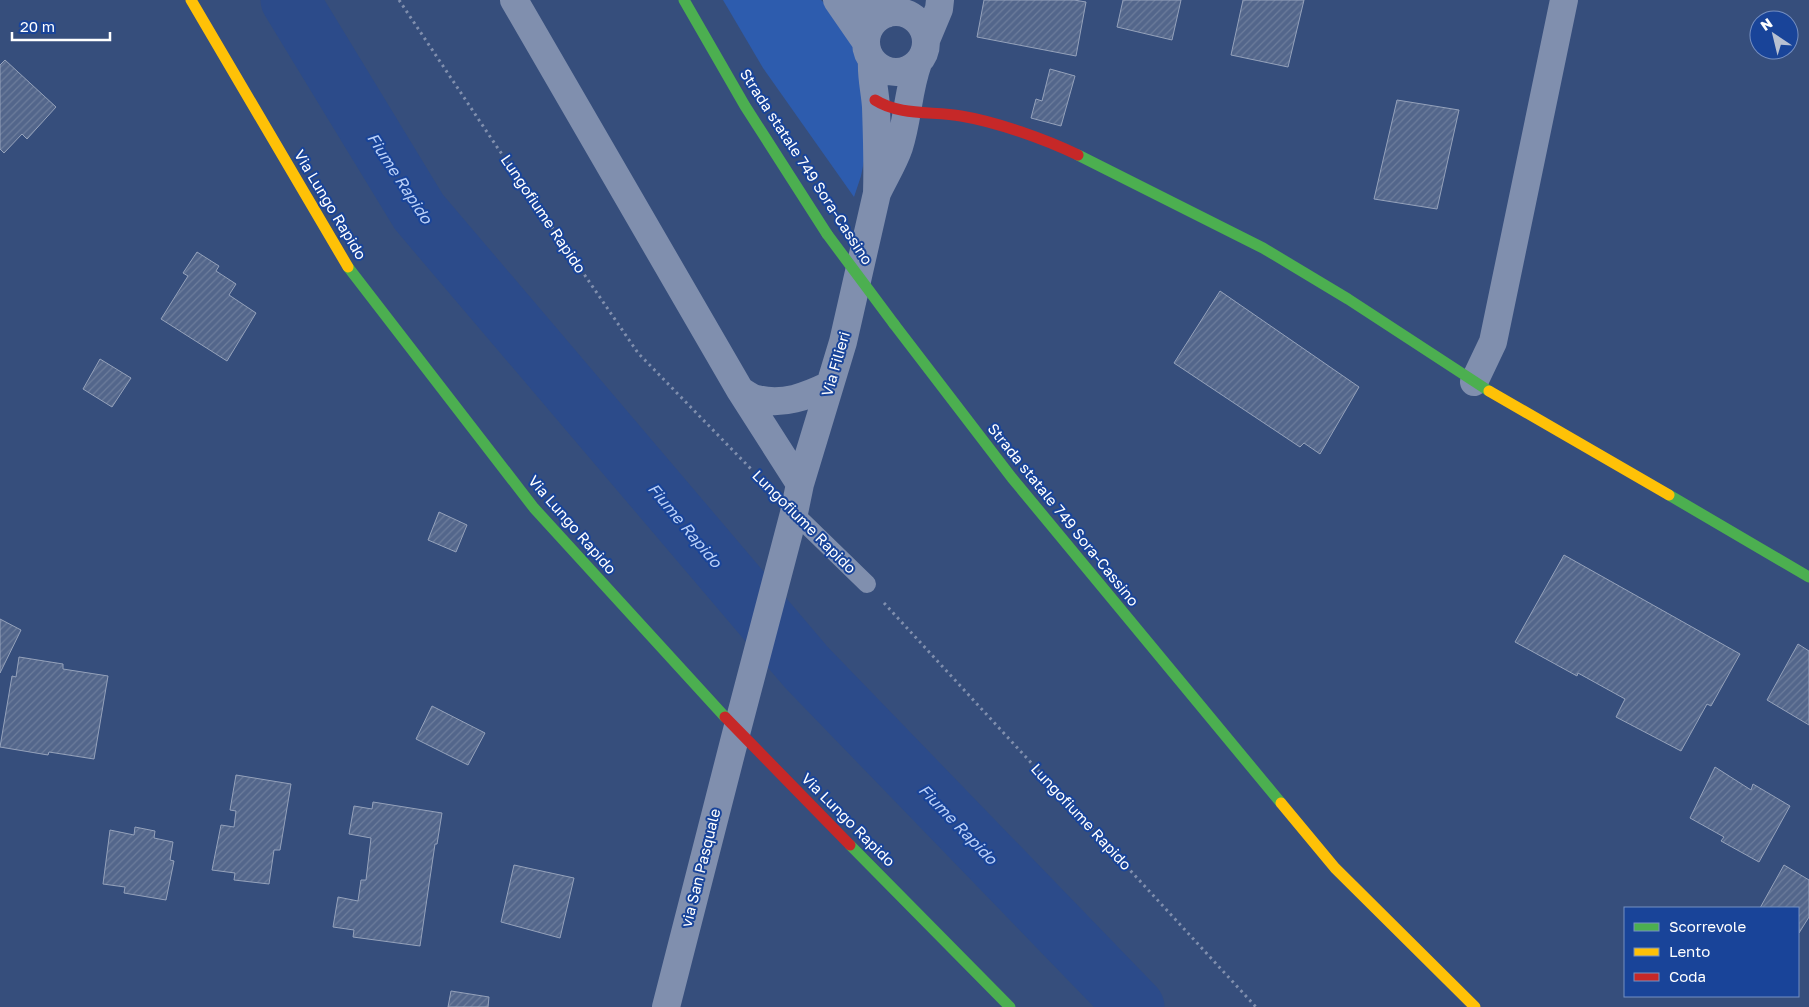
<svg xmlns="http://www.w3.org/2000/svg" width="1809" height="1007" viewBox="0 0 1809 1007" font-family="'Golos Text',sans-serif">
	<style>
		.grass { fill: #2d5cae }
		.lines { fill: none; stroke-linecap: round; stroke-linejoin: round }
		.river { stroke: #2c4b8a; stroke-width: 59 }
		.building { fill: url(#building-hatch); stroke: #95a2bb }
		.path { stroke: #808fae; stroke-width: 3; stroke-dasharray: 2.5 4; stroke-linecap: butt }
		.lane { stroke: #808fae; stroke-width: 18 }
		.street { stroke: #808fae; stroke-width: 28 }
		.fast { stroke: #4caf50; stroke-width: 11 }
		.slow { stroke: #ffc107; stroke-width: 11 }
		.jam { stroke: #c62828; stroke-width: 11 }
		.fast-bridge { stroke: #4caf50; stroke-width: 11 }
		.labels { text-anchor: middle; stroke-width: 4; stroke-linejoin: round; paint-order: stroke }
		.street-label { font-size: 15px; fill: #fff; stroke: #194499 }
		.water-label { font-size: 16px; font-style: italic; fill: #bad0f8; stroke: #194499 }
	</style>
	<defs>
		<pattern id="building-hatch" width="6" height="6" patternUnits="userSpaceOnUse" patternTransform="scale(1.25)"><rect width="6" height="6" fill="#53668b"/><path d="M-1 1l2-2M0 6l6-6M5 7l2-2" fill="none" stroke="#6d7d9c"/></pattern>
	</defs>
	<rect width="100%" height="100%" fill="#364e7c"/>
	<path class="grass" d="M 723,0 L 821,0 L 842,19 L 855,44 L 861,66 L 868,141 L 861,176 L 854,197 L 763,68 Z"/>
	<g class="lines">
		<path class="river" d="M 290,0 L 419,212 L 807,668 L 1135,1007"/>
	</g>
	<path class="building" d="M 984,0 L 1074,0 L 1086,2 L 1076,56 L 977,37 Z
		M 1123,0 L 1181,0 L 1172,40 L 1117,27 Z
		M 1243,0 L 1304,0 L 1288,67 L 1231,55 Z
		M 5,60 L 56,107 L 27,139 L 22,134 L 4,153 L 0,149 L 0,65 Z
		M 1050,69 L 1075,76 L 1061,126 L 1031,118 L 1036,99 L 1042,101 Z
		M 1397,100 L 1459,110 L 1437,209 L 1374,199 Z
		M 197,252 L 219,266 L 216,271 L 236,284 L 229,295 L 256,313 L 227,361 L 161,319 L 188,276 L 183,273 Z
		M 1220,291 L 1359,387 L 1320,454 L 1304,443 L 1300,447 L 1174,363 Z
		M 100,359 L 131,378 L 112,407 L 83,389 Z
		M 439,512 L 467,525 L 456,552 L 428,540 Z
		M 1564,555 L 1740,654 L 1711,706 L 1707,704 L 1681,751 L 1616,717 L 1625,699 L 1578,673 L 1577,676 L 1515,642 Z
		M 0,619 L 21,630 L 0,673 Z
		M 1798,644 L 1809,651 L 1809,725 L 1767,700 Z
		M 19,657 L 63,664 L 63,669 L 108,676 L 94,759 L 49,752 L 48,755 L 0,747 L 12,676 L 16,677 Z
		M 432,706 L 485,733 L 468,765 L 416,739 Z
		M 1715,767 L 1751,790 L 1753,784 L 1790,806 L 1759,862 L 1721,841 L 1724,837 L 1690,818 Z
		M 236,775 L 291,784 L 280,850 L 274,850 L 269,884 L 234,880 L 235,873 L 212,870 L 221,825 L 234,827 L 236,811 L 230,810 Z
		M 373,802 L 442,813 L 437,844 L 435,844 L 420,946 L 353,937 L 354,930 L 333,927 L 338,897 L 358,901 L 361,880 L 366,880 L 371,838 L 349,834 L 354,806 L 372,809 Z
		M 135,827 L 155,831 L 154,838 L 173,842 L 170,860 L 174,861 L 166,900 L 124,893 L 125,887 L 103,884 L 110,830 L 134,835 Z
		M 514,865 L 574,878 L 560,938 L 501,922 Z
		M 1784,865 L 1809,880 L 1809,917 L 1799,933 L 1798,908 L 1760,908 Z
		M 451,991 L 489,997 L 488,1007 L 448,1007 Z"/>
	<g class="lines">
		<path class="path" d="M 399,0 L 495,144 L 638,353 L 752,470
			M 884,603 L 1256,1007"/>
		<path class="lane" d="M 794,513 L 867,584"/>
		<path class="street" d="M 514,0 L 740,390 L 800,484
			M 837,0 L 866,42
			M 863,0 L 886,14
			M866 42a30 30 0 1 1 60 0a30 30 0 1 1-60 0Z
			M 926,40 L 939,9 L 940,0
			M 872,61 C 871,77 875,91 876,107 C 877,136 878,164 877,193 C 884,178 894,162 899,147 C 908,119 908,90 918,63
			M 1474,382 L 1493,342 L 1564,0
			M 740,390 C 745,393 751,398 757,399 C 783,406 807,396 830,385
			M 666,1007 L 737,730 L 794,513 L 800,484 L 843,342 L 877,193"/>
		<path class="fast" d="M 684,0 L 745,106 L 827,234
			M 1078,155 L 1263,248 L 1348,299 L 1489,391
			M 348,267 L 534,508 L 725,717
			M 894,324 L 1012,478 L 1281,803
			M 1669,495 L 1809,577
			M 850,845 L 1010,1007"/>
		<path class="slow" d="M 191,0 L 348,267
			M 1489,391 L 1669,495
			M 1281,803 L 1335,868 L 1475,1007"/>
		<path class="jam" d="M 875,100 C 900,116 933,111 961,116 C 997,122 1045,139 1078,155
			M 725,717 L 850,845"/>
		<path class="fast-bridge" d="M 827,234 L 894,324"/>
	</g>
	<g class="labels">
		<g class="street-label">
			<text transform="translate(806 167) rotate(57)" y="5">Strada statale 749 Sora-Cassino</text>
			<text transform="translate(330 205) rotate(59)" y="5">Via Lungo Rapido</text>
			<text transform="translate(543 214) rotate(56)" y="5">Lungofiume Rapido</text>
			<text transform="translate(836 364) rotate(-74)" y="5">Via Filieri</text>
			<text transform="translate(1063 515) rotate(51)" y="5">Strada statale 749 Sora-Cassino</text>
			<text transform="translate(804 522) rotate(45)" y="5">Lungofiume Rapido</text>
			<text transform="translate(572 525) rotate(49)" y="5">Via Lungo Rapido</text>
			<text transform="translate(1081 817) rotate(47)" y="5">Lungofiume Rapido</text>
			<text transform="translate(848 820) rotate(45)" y="5">Via Lungo Rapido</text>
			<text transform="translate(701 868) rotate(-76)" y="5">via San Pasquale</text>
		</g>
		<g class="water-label">
			<text transform="translate(400 178) rotate(57)" y="6">Fiume Rapido</text>
			<text transform="translate(685 525) rotate(50)" y="6">Fiume Rapido</text>
			<text transform="translate(958 824) rotate(46)" y="6">Fiume Rapido</text>
		</g>
	</g>
	<rect x="1624" y="907" width="175" height="90" fill="#194499" stroke="#758fc2"/>
	<rect x="1634" y="923" width="25" height="8" fill="#4caf50" stroke="#758fc2"/>
	<text x="1669" y="932" font-size="15" fill="#ffffff">Scorrevole</text>
	<rect x="1634" y="948" width="25" height="8" fill="#ffc107" stroke="#758fc2"/>
	<text x="1669" y="957" font-size="15" fill="#ffffff">Lento</text>
	<rect x="1634" y="973" width="25" height="8" fill="#c62828" stroke="#758fc2"/>
	<text x="1669" y="982" font-size="15" fill="#ffffff">Coda</text>
	<g transform="translate(1774 35) rotate(325)"><circle r="24" fill="#194499" stroke="#758fc2"/>
	<path d="M0-4L9 19L0 12L-9 19Z" fill="#b9c1d1"/>
	<text y="-8" font-size="14" font-weight="bold" text-anchor="middle" fill="#ffffff">N</text>
	</g>
	<path d="M12 32v8h98v-8" fill="none" stroke="#ffffff" stroke-width="2.5"/>
	<text x="20" y="32" font-size="15" fill="#ffffff" stroke="#194499" stroke-width="4" paint-order="stroke">20 m</text>
</svg>
